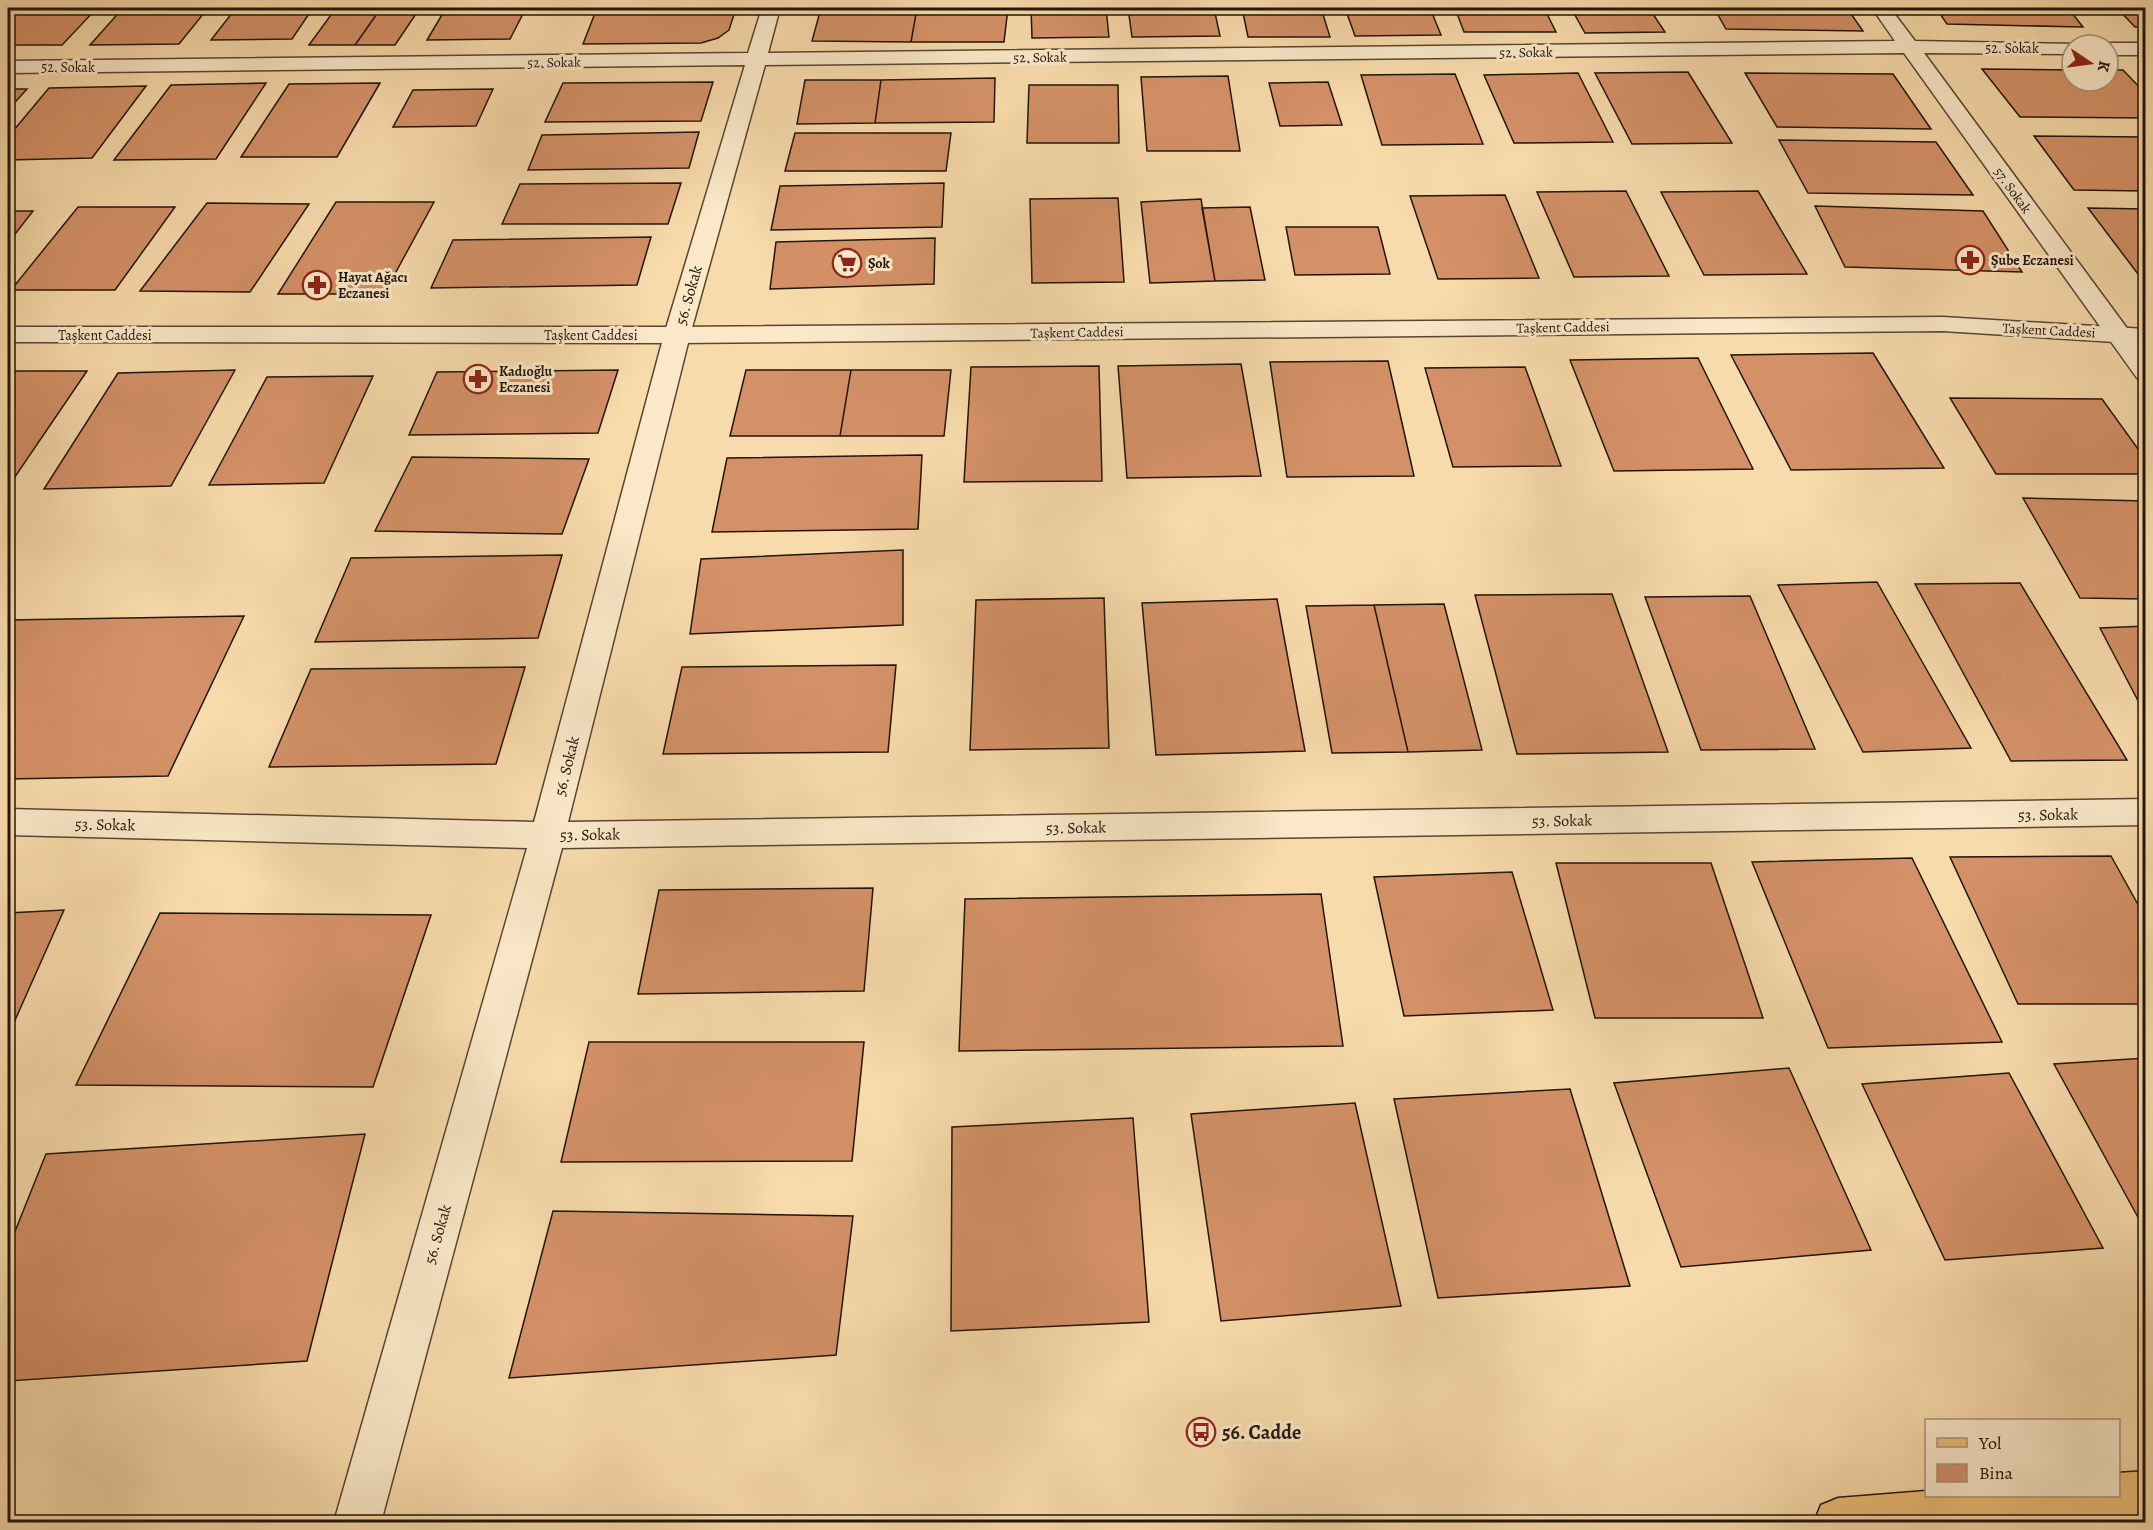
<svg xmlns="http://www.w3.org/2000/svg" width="2153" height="1530" viewBox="0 0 2153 1530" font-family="Alegreya,serif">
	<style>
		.building { fill: #d49167; stroke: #22140b; stroke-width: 1.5 }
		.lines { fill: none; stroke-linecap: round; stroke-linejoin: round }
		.minor-casing { stroke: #584633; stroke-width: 3 }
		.tertiary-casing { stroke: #584633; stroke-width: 3 }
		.primary-casing { stroke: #22140b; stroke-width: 3 }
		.minor { fill: #fae8c8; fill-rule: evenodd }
		.tertiary { fill: #fae8c8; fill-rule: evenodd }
		.primary { fill: #ecbe76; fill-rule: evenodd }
		.labels { text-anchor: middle; stroke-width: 6; stroke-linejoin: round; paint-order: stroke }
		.far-street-label { font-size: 14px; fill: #22140b; stroke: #fae8c8 }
		.far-poi-label { font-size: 14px; font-weight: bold; fill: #22140b; stroke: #fae8c8; text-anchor: start }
		.street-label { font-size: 16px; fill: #22140b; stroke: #fae8c8 }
		.near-poi-label { font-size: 20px; font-weight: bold; fill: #22140b; stroke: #fae8c8; text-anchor: start }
	</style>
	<rect width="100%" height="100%" fill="#f8dbab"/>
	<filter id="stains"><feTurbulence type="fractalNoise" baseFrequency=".00333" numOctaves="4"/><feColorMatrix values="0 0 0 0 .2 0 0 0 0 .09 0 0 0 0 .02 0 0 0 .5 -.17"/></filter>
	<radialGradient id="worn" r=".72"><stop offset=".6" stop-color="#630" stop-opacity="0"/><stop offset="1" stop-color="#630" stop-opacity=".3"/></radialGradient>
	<path class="building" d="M 19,8 L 97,8 L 62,45 L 8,45 L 8,19 Z
		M 123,8 L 208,8 L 179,44 L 90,45 Z
		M 236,8 L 313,8 L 292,39 L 211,40 Z
		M 336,8 L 381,8 L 355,45 L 309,45 Z
		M 381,8 L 420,8 L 395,45 L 355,45 Z
		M 446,8 L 526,8 L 510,39 L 427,40 Z
		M 597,8 L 736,8 L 729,30 L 718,38 L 701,43 L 583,44 Z
		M 821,8 L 917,8 L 911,42 L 812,41 Z
		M 917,8 L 1008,8 L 1004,42 L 911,42 Z
		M 1031,8 L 1106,8 L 1109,37 L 1032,38 Z
		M 1128,8 L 1214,8 L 1220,36 L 1132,37 Z
		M 1242,8 L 1321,8 L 1330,37 L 1248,37 Z
		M 1345,8 L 1430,8 L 1441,35 L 1355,36 Z
		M 1455,8 L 1544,8 L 1556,32 L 1464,32 Z
		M 1571,8 L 1649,8 L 1665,32 L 1585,33 Z
		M 1714,8 L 1847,8 L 1863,31 L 1726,29 Z
		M 1936,8 L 2068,8 L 2083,27 L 1947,24 Z
		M 2117,8 L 2146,8 L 2146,27 L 2135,27 Z
		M 1982,69 L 2072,70 L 2072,81 L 2108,81 L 2108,70 L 2123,70 L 2146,94 L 2146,118 L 2020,117 Z
		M 1688,72 L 1732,143 L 1632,144 L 1595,73 Z
		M 1578,73 L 1613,142 L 1514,143 L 1484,75 Z
		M 1745,73 L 1893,74 L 1931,129 L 1777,127 Z
		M 1455,74 L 1483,144 L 1382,145 L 1361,75 Z
		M 1228,76 L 1240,151 L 1147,151 L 1141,77 Z
		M 995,78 L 994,122 L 875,123 L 881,80 Z
		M 805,80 L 881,80 L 875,123 L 797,124 Z
		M 713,82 L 701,121 L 545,122 L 563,83 Z
		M 1328,82 L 1342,125 L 1280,126 L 1269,83 Z
		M 266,83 L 216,159 L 114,160 L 171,85 Z
		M 380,83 L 337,157 L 241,157 L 289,84 Z
		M 1029,85 L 1118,85 L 1119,143 L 1027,143 Z
		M 146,86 L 92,158 L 8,160 L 8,137 L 49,88 Z
		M 8,89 L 27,89 L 8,110 Z
		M 493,89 L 476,126 L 393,127 L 413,90 Z
		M 699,132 L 689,168 L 528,170 L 542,135 Z
		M 795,133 L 951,133 L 946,171 L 785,171 Z
		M 2034,136 L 2146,137 L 2146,191 L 2074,190 Z
		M 1779,140 L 1936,142 L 1973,195 L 1808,193 Z
		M 681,183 L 668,224 L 502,224 L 520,184 Z
		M 944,183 L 942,227 L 771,230 L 780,186 Z
		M 1626,191 L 1669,276 L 1574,277 L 1537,192 Z
		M 1758,191 L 1807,274 L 1704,275 L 1661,192 Z
		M 1505,195 L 1539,278 L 1438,279 L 1410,196 Z
		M 1118,198 L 1124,282 L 1032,283 L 1030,199 Z
		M 1201,199 L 1215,281 L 1150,283 L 1141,202 Z
		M 336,202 L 434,202 L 384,294 L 278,294 Z
		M 207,203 L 309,204 L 250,292 L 140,291 Z
		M 1815,206 L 1983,211 L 2022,272 L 1845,267 Z
		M 78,207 L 175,207 L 115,290 L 11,290 Z
		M 1250,207 L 1265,280 L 1215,281 L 1202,208 Z
		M 2088,208 L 2146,209 L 2146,278 L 2141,278 Z
		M 8,211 L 33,211 L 8,243 Z
		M 1286,227 L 1378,227 L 1390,274 L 1295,275 Z
		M 651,237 L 637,285 L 431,288 L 453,240 Z
		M 935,238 L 934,284 L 770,289 L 776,242 Z
		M 1873,353 L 1944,468 L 1791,470 L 1731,355 Z
		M 1698,358 L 1753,469 L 1614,471 L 1570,360 Z
		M 1388,361 L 1414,476 L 1287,477 L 1270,362 Z
		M 1241,364 L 1261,476 L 1127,478 L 1118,366 Z
		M 1099,366 L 1102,481 L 964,482 L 971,367 Z
		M 1525,367 L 1561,466 L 1453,467 L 1425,368 Z
		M 235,370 L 171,486 L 44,489 L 118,373 Z
		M 618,370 L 598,433 L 409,435 L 437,372 Z
		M 746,370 L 851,370 L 840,436 L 730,436 Z
		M 851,370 L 951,370 L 944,436 L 840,436 Z
		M 8,371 L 87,371 L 8,487 Z
		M 373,376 L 324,483 L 209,485 L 267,377 Z
		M 1950,398 L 2102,399 L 2146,460 L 2146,474 L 1996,474 Z
		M 922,455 L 918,529 L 712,532 L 727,458 Z
		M 412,457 L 589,459 L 562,534 L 375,531 Z
		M 2023,498 L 2146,501 L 2146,599 L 2080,598 Z
		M 903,550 L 903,625 L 690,634 L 701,559 Z
		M 562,555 L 538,638 L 315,642 L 351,558 Z
		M 1877,582 L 1971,748 L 1863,752 L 1778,585 Z
		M 2020,583 L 2127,760 L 2011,761 L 1915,584 Z
		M 1612,594 L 1668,752 L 1517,754 L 1475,595 Z
		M 1750,596 L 1815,749 L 1701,750 L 1645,597 Z
		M 1104,598 L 1109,748 L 970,750 L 976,600 Z
		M 1277,599 L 1305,751 L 1156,755 L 1142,603 Z
		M 1444,604 L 1482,750 L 1408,752 L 1374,605 Z
		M 1374,605 L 1408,752 L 1332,753 L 1306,606 Z
		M 244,616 L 168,776 L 8,779 L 8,620 Z
		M 2146,626 L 2146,716 L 2100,628 Z
		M 896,665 L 888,752 L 663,754 L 682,667 Z
		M 525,667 L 496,764 L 269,767 L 311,669 Z
		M 2111,856 L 2146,919 L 2146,1004 L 2018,1004 L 1950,857 Z
		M 1912,858 L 2002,1042 L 1828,1048 L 1752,862 Z
		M 1556,863 L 1711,863 L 1763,1018 L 1595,1018 Z
		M 1512,872 L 1553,1010 L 1404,1016 L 1374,877 Z
		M 873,888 L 864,991 L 638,994 L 659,890 Z
		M 1321,894 L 1343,1046 L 959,1051 L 965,899 Z
		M 64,910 L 8,1036 L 8,913 Z
		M 160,913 L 431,915 L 373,1087 L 76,1085 Z
		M 589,1042 L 864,1042 L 852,1161 L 561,1162 Z
		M 2146,1058 L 2146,1232 L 2054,1064 Z
		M 1789,1068 L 1871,1250 L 1681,1267 L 1614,1083 Z
		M 2009,1073 L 2103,1248 L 1945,1260 L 1862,1084 Z
		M 1570,1089 L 1630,1286 L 1438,1298 L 1394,1099 Z
		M 1355,1103 L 1401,1306 L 1221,1321 L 1191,1114 Z
		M 1133,1118 L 1149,1322 L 951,1331 L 952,1127 Z
		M 365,1134 L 307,1361 L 8,1381 L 8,1249 L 46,1154 Z
		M 553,1211 L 853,1216 L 836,1355 L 509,1378 Z"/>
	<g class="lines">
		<g class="minor-casing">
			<path id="minor" d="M 762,8 L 780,8 L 768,53 L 1895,41 L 1872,8 L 1890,8 L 1915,41 L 2079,44 L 2072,45 L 2072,54 L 1924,53 L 2146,354 L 2146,381 L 2137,378 L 1904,53 L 765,65 L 690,335 L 568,822 L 2146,799 L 2146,825 L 562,848 L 381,1522 L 334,1522 L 527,848 L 8,835 L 8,809 L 534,822 L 664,335 L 745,65 L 8,73 L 8,61 L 748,53 Z
				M 2108,43 L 2146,43 L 2146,55 L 2108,55 L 2108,45 L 2101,45 Z"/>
		</g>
		<g class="tertiary-casing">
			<path id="tertiary" d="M 1943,317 L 2146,329 L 2146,344 L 1943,331 L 677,343 L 8,342 L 8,327 L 677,327 Z"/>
		</g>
		<g class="primary-casing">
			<path id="primary" d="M 2146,1471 L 2146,1517 L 2089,1522 L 1814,1522 L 1821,1505 L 1838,1498 L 1926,1491 L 1926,1496 L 2118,1496 L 2118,1473 Z"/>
		</g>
		<use href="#minor" class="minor"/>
		<use href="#tertiary" class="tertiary"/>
		<use href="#primary" class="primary"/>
	</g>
	<defs>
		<g id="pharmacy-ring" transform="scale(1.5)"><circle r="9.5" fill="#fae8c8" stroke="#8f2418" stroke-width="1.5"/><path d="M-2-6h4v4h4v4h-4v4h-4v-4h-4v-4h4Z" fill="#8f2418"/></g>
		<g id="supermarket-ring" transform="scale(1.5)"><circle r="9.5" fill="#fae8c8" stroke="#8f2418" stroke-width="1.5"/><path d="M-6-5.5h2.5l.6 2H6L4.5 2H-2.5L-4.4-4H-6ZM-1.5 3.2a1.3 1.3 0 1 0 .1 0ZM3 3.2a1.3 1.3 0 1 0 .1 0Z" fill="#8f2418"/></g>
		<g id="bus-ring" transform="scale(1.5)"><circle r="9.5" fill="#fae8c8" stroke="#8f2418" stroke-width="1.5"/><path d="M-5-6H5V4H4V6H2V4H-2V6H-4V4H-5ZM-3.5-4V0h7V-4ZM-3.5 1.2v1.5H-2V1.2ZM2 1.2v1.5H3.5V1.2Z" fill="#8f2418"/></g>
	</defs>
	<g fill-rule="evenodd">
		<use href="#pharmacy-ring" x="1970" y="260"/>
		<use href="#supermarket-ring" x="847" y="263"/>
		<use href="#pharmacy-ring" x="317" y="285"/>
		<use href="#pharmacy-ring" x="478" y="379"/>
		<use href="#bus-ring" x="1201" y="1432"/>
	</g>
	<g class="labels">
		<g class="far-street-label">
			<text x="2012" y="53">52. Sokak</text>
			<text transform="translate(1526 52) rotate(-1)" y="5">52. Sokak</text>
			<text transform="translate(1040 57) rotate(-1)" y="5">52. Sokak</text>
			<text transform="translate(554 62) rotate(-1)" y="5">52. Sokak</text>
			<text x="68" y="72">52. Sokak</text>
			<text transform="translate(2013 190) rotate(54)" y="5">57. Sokak</text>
			<text transform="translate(1563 327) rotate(-1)" y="5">Taşkent Caddesi</text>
			<text transform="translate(2049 330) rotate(3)" y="5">Taşkent Caddesi</text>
			<text transform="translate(1077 332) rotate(-1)" y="5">Taşkent Caddesi</text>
			<text x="105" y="340">Taşkent Caddesi</text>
			<text x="591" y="340">Taşkent Caddesi</text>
		</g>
		<g class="far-poi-label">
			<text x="1991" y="265">Şube Eczanesi</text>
			<text x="868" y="268">Şok</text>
			<text x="338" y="282">Hayat Ağacı<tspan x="338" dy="16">Eczanesi</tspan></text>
			<text x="499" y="376">Kadıoğlu<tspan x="499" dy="16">Eczanesi</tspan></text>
		</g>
		<g class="street-label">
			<text transform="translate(688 295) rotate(-74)" y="6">56. Sokak</text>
			<text transform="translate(566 766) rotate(-76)" y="6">56. Sokak</text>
			<text transform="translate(2048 814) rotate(-1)" y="6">53. Sokak</text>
			<text transform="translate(1562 820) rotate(-1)" y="6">53. Sokak</text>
			<text transform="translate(105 824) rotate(1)" y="6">53. Sokak</text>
			<text transform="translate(1076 827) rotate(-1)" y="6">53. Sokak</text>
			<text transform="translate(590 834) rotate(-1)" y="6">53. Sokak</text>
			<text transform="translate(437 1234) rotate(-74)" y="6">56. Sokak</text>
		</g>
		<g class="near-poi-label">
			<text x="1222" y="1439">56. Cadde</text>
		</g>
	</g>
	<rect width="2153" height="1530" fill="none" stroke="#f8dbab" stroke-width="30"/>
	<rect x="9" y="9" width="2135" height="1512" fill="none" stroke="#22140b" stroke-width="3"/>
	<rect x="15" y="15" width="2123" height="1500" fill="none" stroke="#22140b" stroke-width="1.5"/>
	<rect x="1925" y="1419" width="195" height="78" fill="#fae8c8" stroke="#a4937c" stroke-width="1.5"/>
	<rect x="1937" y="1438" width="30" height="9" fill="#ecbe76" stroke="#a4937c" stroke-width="1.5"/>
	<text x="1979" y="1449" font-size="18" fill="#22140b">Yol</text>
	<rect x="1937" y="1464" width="30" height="18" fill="#d49167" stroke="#a4937c" stroke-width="1.5"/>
	<text x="1979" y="1479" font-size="18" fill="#22140b">Bina</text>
	<g transform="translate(2090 63) rotate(103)"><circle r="28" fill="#fae8c8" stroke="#a4937c" stroke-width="1.5"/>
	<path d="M0-4.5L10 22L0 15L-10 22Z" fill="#8f2418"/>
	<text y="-9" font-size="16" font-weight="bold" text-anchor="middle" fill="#22140b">K</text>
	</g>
	<rect width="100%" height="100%" filter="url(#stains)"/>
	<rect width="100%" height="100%" fill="url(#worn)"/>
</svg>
